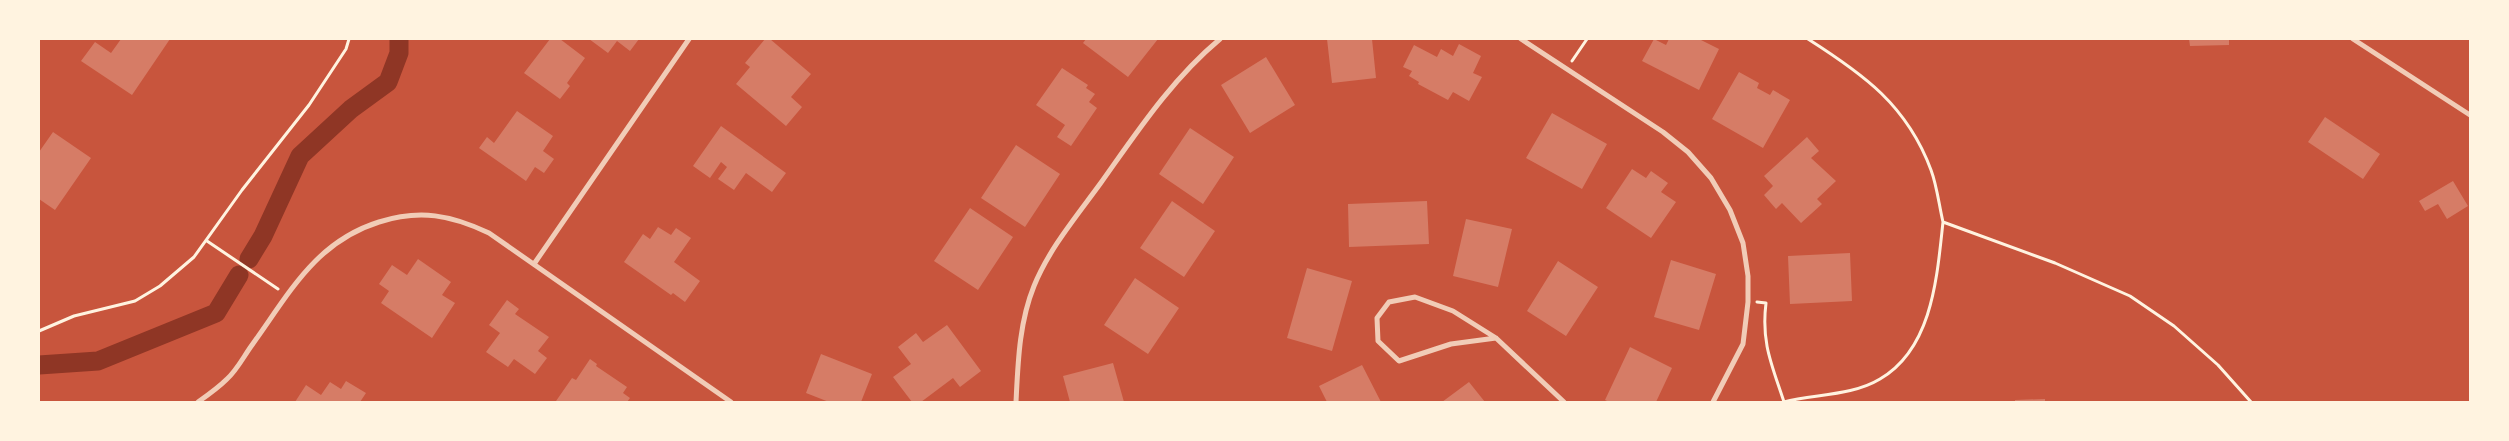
<svg xmlns="http://www.w3.org/2000/svg" width="2509" height="441" viewBox="0 0 2509 441" font-family="'Varela Round',sans-serif">
	<style>
		.lines { fill: none; stroke-linecap: round; stroke-linejoin: round }
		.canal { stroke: #8f3625; stroke-width: 19 }
		.building { fill: #d67c66 }
		.path { stroke: #fff3e0; stroke-width: 3 }
		.minor { stroke: #f1ccb7; stroke-width: 5 }
	</style>
	<rect width="100%" height="100%" fill="#c8553d"/>
	<g class="lines">
		<path class="canal" d="M 249,259 L 263,236 L 300,156 L 351,109 L 388,82 L 399,53 L 399,39
			M 39,365 L 98,361 L 216,313 L 239,275"/>
	</g>
	<path class="building" d="M 121,39 L 170,39 L 132,95 L 81,61 L 95,42 L 111,53 Z
		M 550,39 L 560,39 L 585,58 L 567,83 L 570,86 L 560,99 L 524,73 Z
		M 589,39 L 639,39 L 630,51 L 617,41 L 608,53 Z
		M 765,39 L 770,39 L 811,74 L 791,97 L 802,107 L 786,126 L 736,84 L 750,67 L 745,63 Z
		M 1086,39 L 1158,39 L 1128,77 L 1083,43 Z
		M 1327,39 L 1372,39 L 1376,78 L 1332,83 Z
		M 1654,39 L 1666,45 L 1669,39 L 1699,39 L 1719,49 L 1699,90 L 1642,61 Z
		M 2189,39 L 2229,39 L 2229,45 L 2190,46 Z
		M 1459,44 L 1481,56 L 1473,73 L 1482,77 L 1469,101 L 1453,92 L 1448,100 L 1418,84 L 1419,82 L 1409,76 L 1412,71 L 1403,67 L 1414,45 L 1437,57 L 1441,49 L 1453,56 Z
		M 1266,57 L 1295,105 L 1250,133 L 1221,85 Z
		M 1062,68 L 1088,85 L 1086,88 L 1095,94 L 1089,102 L 1097,108 L 1071,146 L 1057,137 L 1065,125 L 1036,105 Z
		M 1739,72 L 1759,83 L 1757,88 L 1770,95 L 1773,90 L 1790,100 L 1763,148 L 1712,119 Z
		M 517,111 L 553,136 L 543,151 L 554,159 L 544,173 L 535,167 L 526,181 L 479,148 L 487,137 L 494,143 Z
		M 1552,113 L 1607,144 L 1582,189 L 1526,158 Z
		M 2325,117 L 2380,154 L 2363,179 L 2308,142 Z
		M 721,126 L 786,173 L 772,192 L 746,173 L 734,190 L 718,179 L 727,167 L 721,162 L 710,178 L 693,166 Z
		M 1190,128 L 1234,157 L 1203,204 L 1159,174 Z
		M 53,132 L 91,158 L 55,210 L 39,199 L 39,152 Z
		M 1807,137 L 1819,151 L 1811,158 L 1836,181 L 1817,199 L 1822,204 L 1801,223 L 1782,203 L 1776,209 L 1764,195 L 1773,186 L 1764,176 Z
		M 1016,145 L 1060,174 L 1025,227 L 981,198 Z
		M 1632,169 L 1646,178 L 1651,171 L 1668,183 L 1661,192 L 1676,202 L 1651,238 L 1606,208 Z
		M 2453,181 L 2468,206 L 2447,219 L 2438,204 L 2425,211 L 2419,201 Z
		M 1172,201 L 1215,231 L 1184,277 L 1140,248 Z
		M 1427,201 L 1429,244 L 1349,247 L 1348,204 Z
		M 970,208 L 1013,237 L 978,290 L 934,261 Z
		M 1466,219 L 1512,229 L 1498,287 L 1453,276 Z
		M 658,227 L 671,235 L 676,228 L 691,238 L 674,262 L 700,281 L 685,302 L 673,293 L 671,295 L 624,262 L 643,234 L 650,239 Z
		M 1850,253 L 1852,301 L 1790,304 L 1788,256 Z
		M 418,259 L 451,282 L 442,295 L 455,303 L 432,338 L 381,303 L 389,291 L 379,284 L 392,265 L 407,275 Z
		M 1671,260 L 1716,274 L 1699,330 L 1654,317 Z
		M 1558,261 L 1598,287 L 1566,336 L 1527,311 Z
		M 1307,268 L 1352,281 L 1332,351 L 1287,338 Z
		M 1135,278 L 1179,308 L 1148,354 L 1104,325 Z
		M 507,300 L 519,309 L 515,314 L 549,337 L 538,351 L 547,358 L 535,374 L 514,359 L 508,367 L 486,352 L 500,333 L 489,325 Z
		M 947,325 L 981,371 L 960,387 L 953,378 L 921,402 L 912,402 L 893,377 L 911,364 L 898,347 L 916,333 L 923,342 Z
		M 1630,347 L 1672,368 L 1656,402 L 1609,402 L 1605,400 Z
		M 821,354 L 872,374 L 861,402 L 829,402 L 806,393 Z
		M 590,359 L 597,364 L 596,366 L 627,387 L 623,393 L 630,398 L 627,402 L 556,401 L 572,378 L 576,380 Z
		M 1113,363 L 1124,402 L 1070,402 L 1063,376 Z
		M 1362,365 L 1381,402 L 1327,402 L 1319,386 Z
		M 346,381 L 366,393 L 360,402 L 295,402 L 306,385 L 321,395 L 330,382 L 341,389 Z
		M 1469,382 L 1485,402 L 1442,402 Z
		M 2045,399 L 2045,402 L 2015,402 L 2015,400 Z"/>
	<g class="lines">
		<path class="path" d="M 1808,39 C 1863,74 1907,105 1931,170 C 1937,186 1939,205 1943,222 L 2055,263 L 2130,296 L 2174,326 L 2218,365 L 2251,402
			M 1572,61 L 1587,39
			M 207,241 L 278,289
			M 1757,302 L 1766,303 C 1761,343 1772,365 1784,402
			M 39,331 L 74,316 L 135,301 L 160,286 L 194,257 L 242,190 L 309,105 L 346,49 L 349,39
			M 1784,402 C 1814,394 1852,396 1880,379 C 1933,348 1937,276 1943,222"/>
		<path class="minor" d="M 1521,39 L 1663,132 L 1688,152 L 1711,178 L 1730,210 L 1743,243 L 1748,276 L 1748,302 L 1743,344 L 1713,402
			M 2353,39 L 2470,115
			M 534,264 L 689,39
			M 1496,338 L 1451,344 L 1399,361 L 1378,341 L 1377,318 L 1389,302 L 1415,297 L 1453,311 L 1496,338 L 1564,402
			M 198,402 C 208,395 218,388 227,379 C 237,370 244,356 252,345 C 289,294 315,242 379,222 C 420,209 451,215 489,233 L 731,402
			M 1016,402 C 1018,363 1019,323 1034,286 C 1049,249 1076,217 1100,184 C 1137,132 1171,80 1220,39"/>
	</g>
	<rect width="2509" height="441" fill="none" stroke="#fff3e0" stroke-width="80"/>
</svg>
